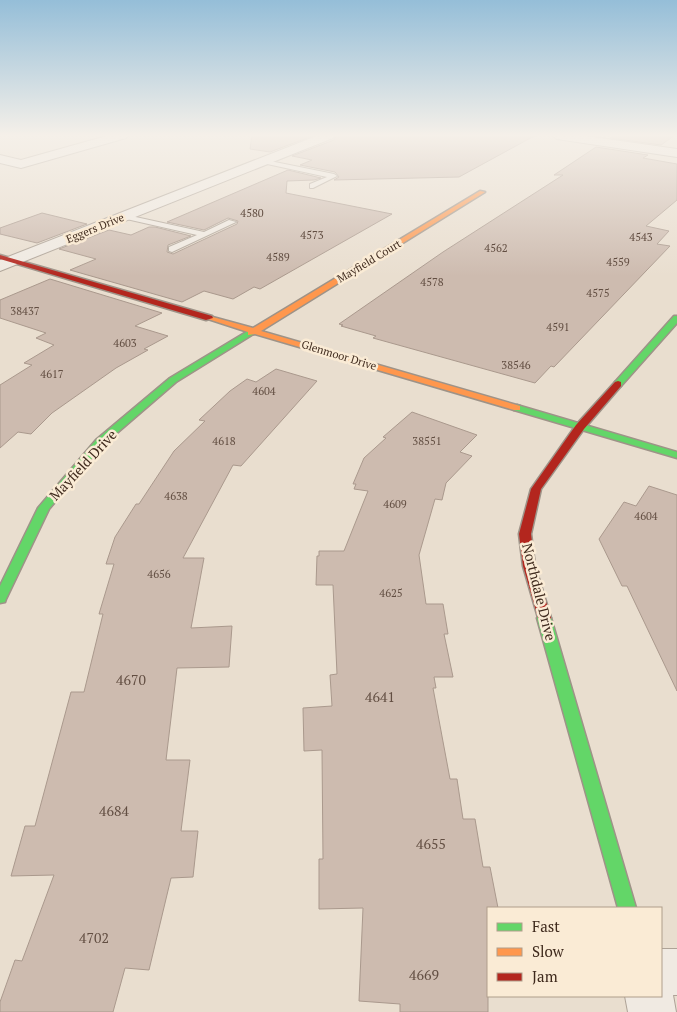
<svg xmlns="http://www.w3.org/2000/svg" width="677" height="1012" viewBox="0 0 677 1012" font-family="'PT Serif',serif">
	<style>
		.building { fill: #cdbbaf; stroke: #aa998d }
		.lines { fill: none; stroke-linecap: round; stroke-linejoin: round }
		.lane-casing { stroke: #aea397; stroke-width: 2 }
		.street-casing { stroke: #aea397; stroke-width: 2 }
		.fast-casing { stroke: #9e9388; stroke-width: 3 }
		.slow-casing { stroke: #9e9388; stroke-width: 3 }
		.jam-casing { stroke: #9e9388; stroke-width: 3 }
		.lane { fill: #f0eae2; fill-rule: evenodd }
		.street { fill: #f0eae2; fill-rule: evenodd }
		.fast { fill: #63d668; fill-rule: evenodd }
		.slow { fill: #ff974d; fill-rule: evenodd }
		.jam { fill: #b3261e; fill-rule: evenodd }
		.labels { text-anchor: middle; stroke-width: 5; stroke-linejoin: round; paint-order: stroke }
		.number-label { font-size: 11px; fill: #624e42 }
		.far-street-label { font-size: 11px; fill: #3f2a1d; stroke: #faebd5 }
		.street-label { font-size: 14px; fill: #3f2a1d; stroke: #faebd5 }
		.near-number-label { font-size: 14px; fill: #624e42 }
	</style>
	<rect width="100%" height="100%" fill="#e9decf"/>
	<path class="building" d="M 252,135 L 315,135 L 270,152 L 250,149 Z
		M 337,135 L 536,135 L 459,177 L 334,180 L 339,177 L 335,172 L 300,165 L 312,160 L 292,156 L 334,140 Z
		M 615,135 L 675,135 L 661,145 L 610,138 Z
		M 596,147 L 648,155 L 643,158 L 677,164 L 677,200 L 646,226 L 669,231 L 657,244 L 670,246 L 554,367 L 551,366 L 535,383 L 373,338 L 376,336 L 341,326 L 343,325 L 339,324 L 443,252 L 563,175 L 554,175 Z
		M 288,170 L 321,178 L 314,180 L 287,181 L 286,193 L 392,214 L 260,289 L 254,287 L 233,299 L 204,291 L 182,302 L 70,270 L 96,259 L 59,249 L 109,230 L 131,235 L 149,227 L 155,227 L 191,236 L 168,245 L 167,252 L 173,254 L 237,224 L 238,221 L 228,218 L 204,230 L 167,222 Z
		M 42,213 L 87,224 L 37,243 L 0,234 L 0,228 Z
		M 50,279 L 162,313 L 135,326 L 168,336 L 144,349 L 148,350 L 116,368 L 52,413 L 31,434 L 18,432 L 0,448 L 0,385 L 32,365 L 24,363 L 54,345 L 36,338 L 46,333 L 0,318 L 0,300 Z
		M 276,369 L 317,381 L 241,466 L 233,465 L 183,558 L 204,558 L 191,628 L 232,626 L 229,667 L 177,668 L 166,760 L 190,760 L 181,831 L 198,831 L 193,877 L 171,878 L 149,970 L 125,968 L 113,1012 L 0,1012 L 0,1002 L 15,960 L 22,961 L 54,875 L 11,876 L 25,826 L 35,826 L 71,692 L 84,692 L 103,614 L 99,614 L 114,564 L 106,564 L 115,537 L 136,504 L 139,504 L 174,451 L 205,421 L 199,420 L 230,391 L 247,379 L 256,382 Z
		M 412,412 L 477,435 L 460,452 L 472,456 L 446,483 L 442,500 L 435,499 L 419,555 L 426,604 L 443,604 L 448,634 L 444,634 L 453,677 L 434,677 L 436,688 L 433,688 L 450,779 L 457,779 L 463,819 L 475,819 L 483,867 L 490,867 L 498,908 L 488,908 L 488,1012 L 400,1012 L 400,1004 L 359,1001 L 363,908 L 319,909 L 319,859 L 323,859 L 322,750 L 304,751 L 303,708 L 332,706 L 330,675 L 337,674 L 333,585 L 316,585 L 317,556 L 319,556 L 319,551 L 344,551 L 368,491 L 354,489 L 356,484 L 353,484 L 364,458 L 386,438 L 383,437 Z
		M 649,486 L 677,495 L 677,691 L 627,586 L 622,586 L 599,539 L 624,502 L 636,506 Z"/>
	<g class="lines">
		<g class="lane-casing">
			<path id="lane" d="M 260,159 L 334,174 L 337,176 L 313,188 L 310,188 L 310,184 L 327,177 L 258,162 L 258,160 Z
				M 122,214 L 204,232 L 229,220 L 236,222 L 172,252 L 169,251 L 169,247 L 197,235 L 122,218 Z"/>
		</g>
		<g class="street-casing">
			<path id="street" d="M 110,135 L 128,135 L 126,138 L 21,168 L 0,163 L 0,155 L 21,160 Z
				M 319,135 L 335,135 L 333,138 L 0,271 L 0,260 Z
				M 551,135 L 579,135 L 677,149 L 677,157 L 557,139 Z
				M 661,949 L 677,949 L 677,995 L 673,995 L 676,1012 L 628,1012 L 625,996 L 661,996 Z"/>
		</g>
		<g class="fast-casing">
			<path id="fast" d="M 674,316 L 677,316 L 677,323 L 621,386 L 615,386 L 615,382 Z
				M 248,331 L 254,331 L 255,333 L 176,382 L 104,444 L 49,509 L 6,599 L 5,602 L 0,603 L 0,586 L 38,508 L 96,440 L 170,378 Z
				M 517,405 L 677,452 L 677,458 L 514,410 L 512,408 Z
				M 544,613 L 549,615 L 551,618 L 636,908 L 618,908 L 537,618 L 539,615 Z"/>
		</g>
		<g class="slow-casing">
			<path id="slow" d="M 480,191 L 485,192 L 261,331 L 520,406 L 520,410 L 514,410 L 255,334 L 248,335 L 248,332 L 205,318 L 209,316 L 253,328 Z"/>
		</g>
		<g class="jam-casing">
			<path id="jam" d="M 0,255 L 212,316 L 213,318 L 206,320 L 0,259 Z
				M 618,381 L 621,382 L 621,386 L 584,429 L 541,489 L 531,534 L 535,566 L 551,618 L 549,621 L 539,621 L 523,566 L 519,534 L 531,489 L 576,425 L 615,382 Z"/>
		</g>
		<use href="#lane" class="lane"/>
		<use href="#street" class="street"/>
		<use href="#fast" class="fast"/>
		<use href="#slow" class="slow"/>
		<use href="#jam" class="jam"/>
	</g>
	<linearGradient id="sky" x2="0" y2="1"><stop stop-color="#95bed8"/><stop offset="0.49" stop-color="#f5f0e9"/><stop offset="1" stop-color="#f5f0e9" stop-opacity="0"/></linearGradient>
	<rect width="677" height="276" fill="url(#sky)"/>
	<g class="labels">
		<g class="number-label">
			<text x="252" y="217">4580</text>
			<text x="312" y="239">4573</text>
			<text x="641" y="241">4543</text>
			<text x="496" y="252">4562</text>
			<text x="278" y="261">4589</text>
			<text x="618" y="266">4559</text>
			<text x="432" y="286">4578</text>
			<text x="598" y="297">4575</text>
			<text x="25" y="315">38437</text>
			<text x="558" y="331">4591</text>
			<text x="125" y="347">4603</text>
			<text x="516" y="369">38546</text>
			<text x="52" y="378">4617</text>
			<text x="264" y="395">4604</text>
			<text x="224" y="445">4618</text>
			<text x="427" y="445">38551</text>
			<text x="176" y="500">4638</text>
			<text x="395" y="508">4609</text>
			<text x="646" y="520">4604</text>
			<text x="159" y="578">4656</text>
			<text x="391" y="597">4625</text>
		</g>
		<g class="far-street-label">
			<text transform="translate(95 228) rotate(-22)" y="4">Eggers Drive</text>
			<text transform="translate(369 261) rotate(-31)" y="4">Mayfield Court</text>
			<text transform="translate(339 355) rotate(17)" y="4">Glenmoor Drive</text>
		</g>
		<g class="street-label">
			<text transform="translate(83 465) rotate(-47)" y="5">Mayfield Drive</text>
			<text transform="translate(539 592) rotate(76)" y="5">Northdale Drive</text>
		</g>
		<g class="near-number-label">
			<text x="131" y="685">4670</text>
			<text x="380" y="702">4641</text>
			<text x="114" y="816">4684</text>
			<text x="431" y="849">4655</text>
			<text x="94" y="943">4702</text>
			<text x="424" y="980">4669</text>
		</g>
	</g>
	<rect x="487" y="907" width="175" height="90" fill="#faebd5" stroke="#af9e8b"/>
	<rect x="497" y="923" width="25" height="8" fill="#63d668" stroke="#af9e8b"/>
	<text x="532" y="932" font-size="15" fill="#3f2a1d">Fast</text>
	<rect x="497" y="948" width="25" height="8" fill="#ff974d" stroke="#af9e8b"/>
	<text x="532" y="957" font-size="15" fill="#3f2a1d">Slow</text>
	<rect x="497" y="973" width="25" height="8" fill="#b3261e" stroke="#af9e8b"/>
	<text x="532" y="982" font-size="15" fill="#3f2a1d">Jam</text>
</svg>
